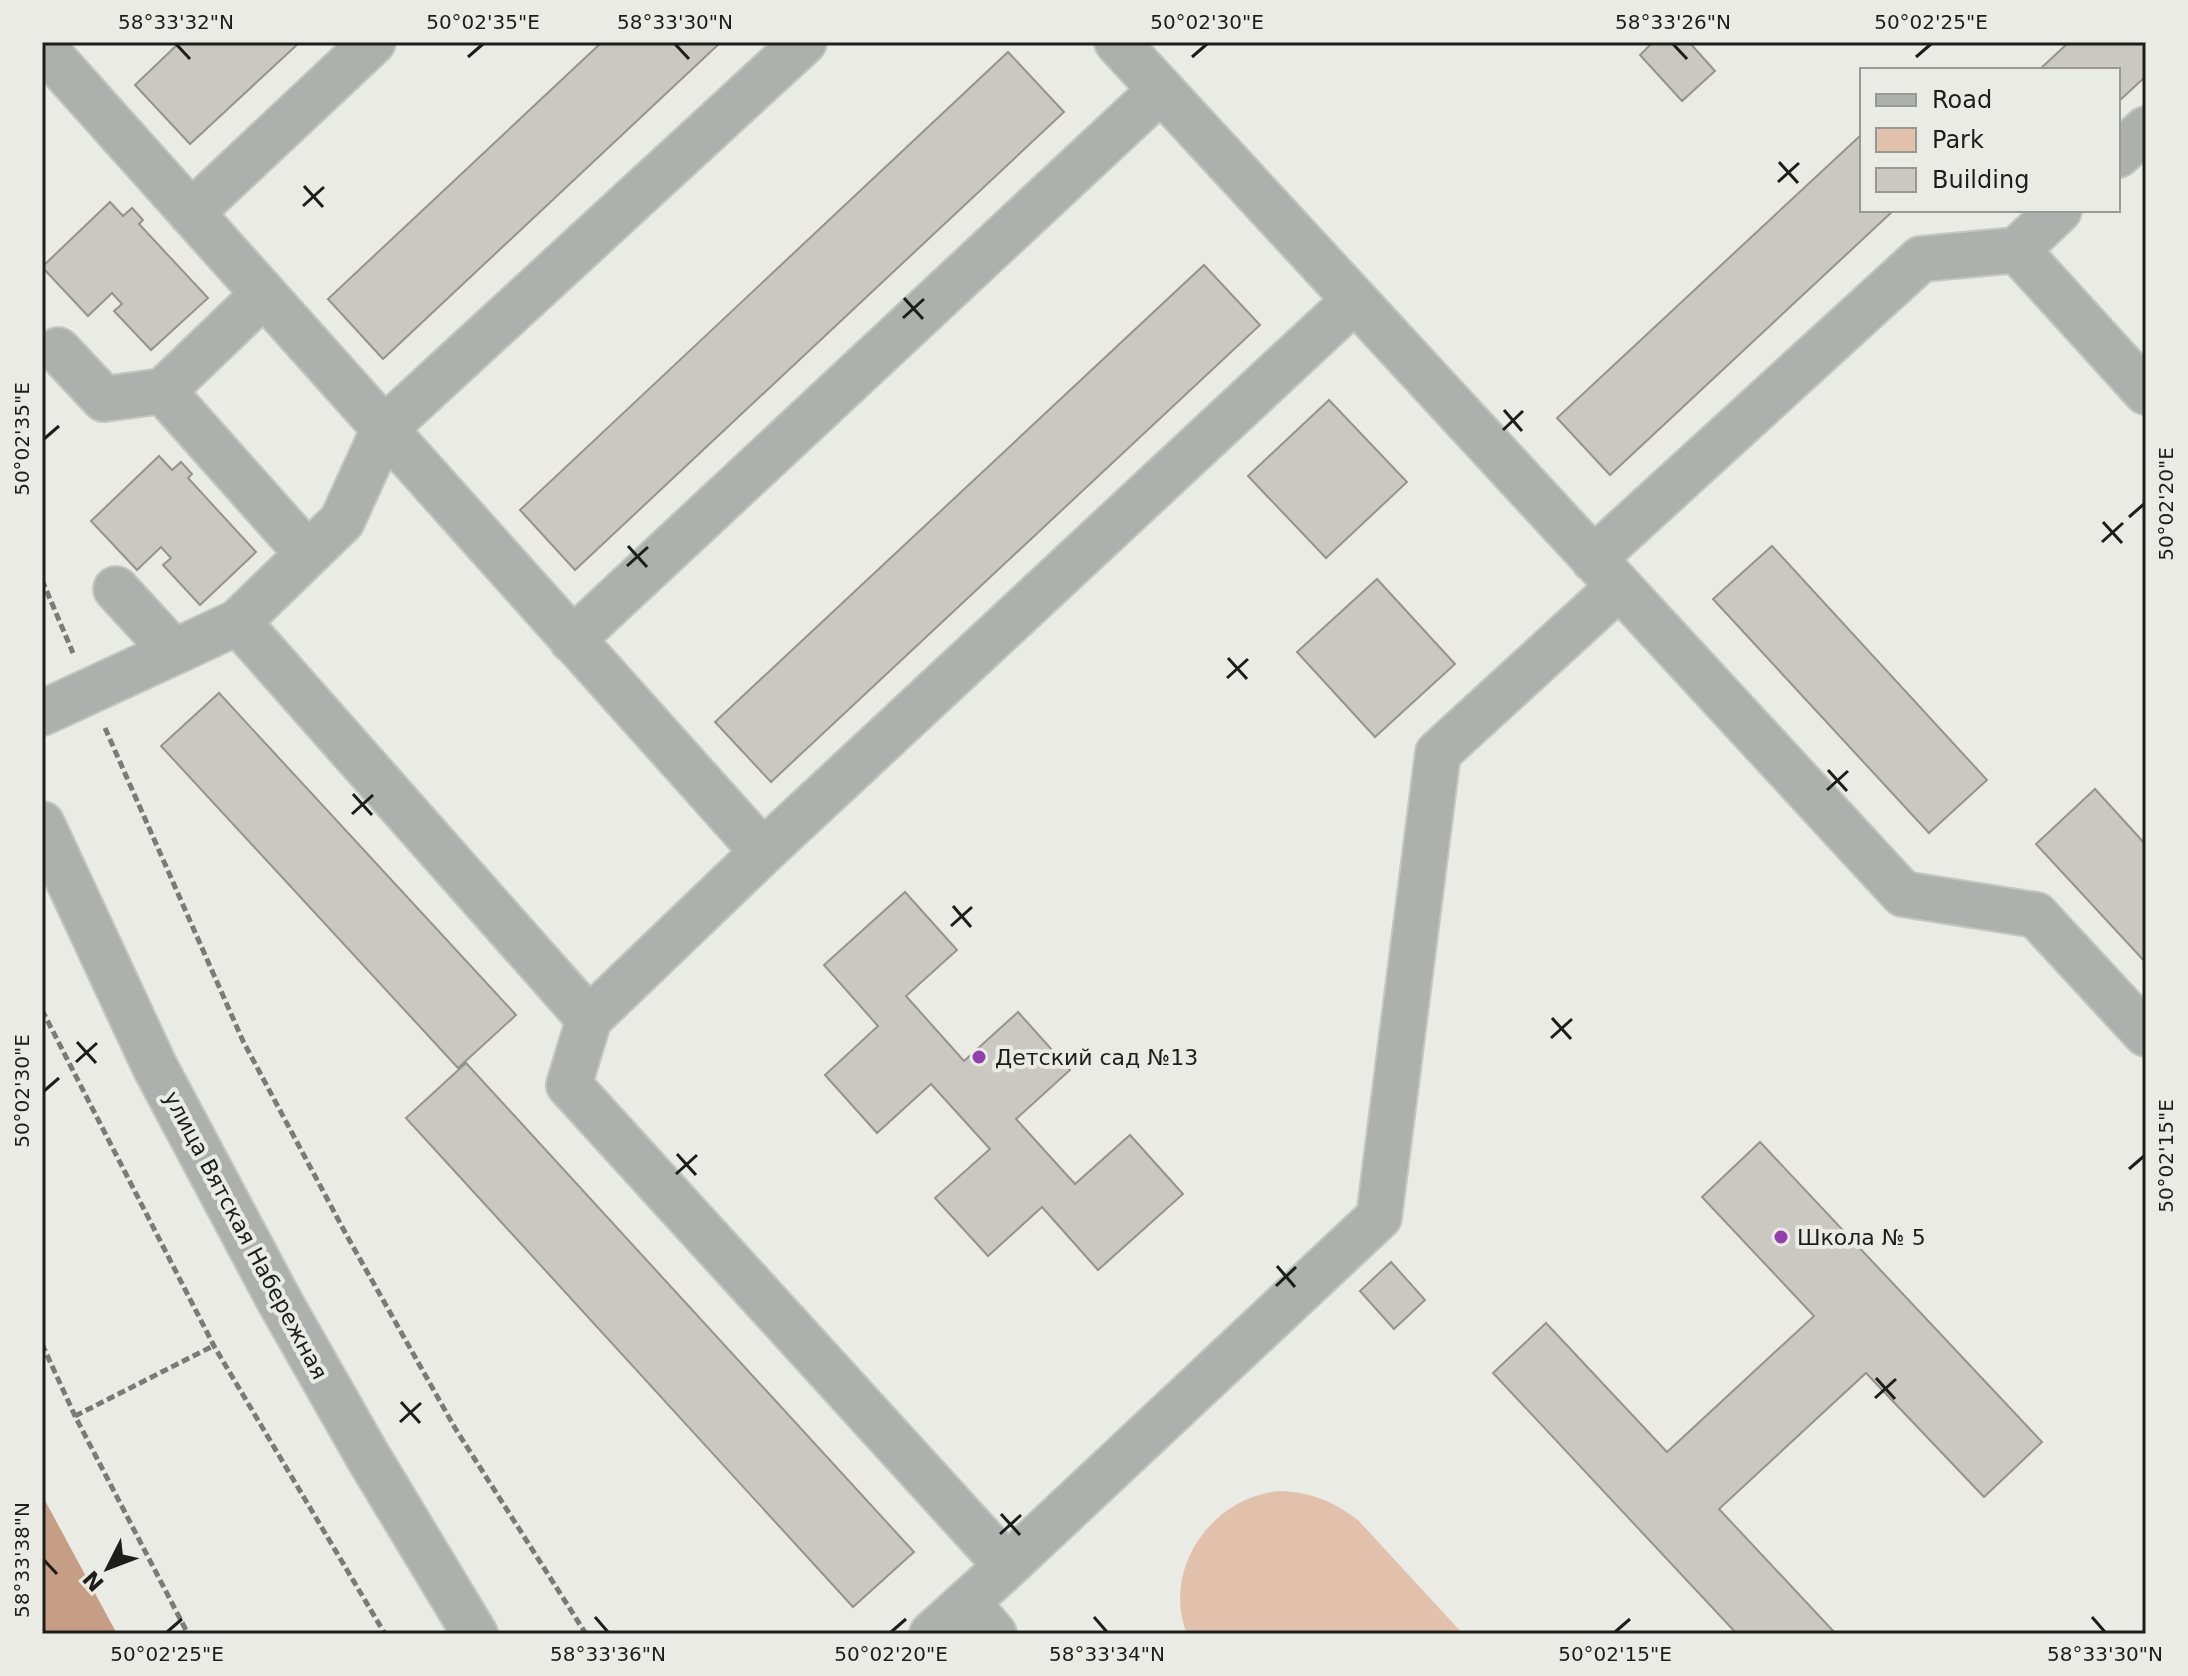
<svg xmlns="http://www.w3.org/2000/svg" width="2188" height="1676" viewBox="0 0 2188 1676" font-family="'DejaVu Sans',sans-serif">
	<style>
		.green { fill: #e2c1ac }
		.forest { fill: #c59e85 }
		.building { fill: #cbc8c1; stroke: #96938d; stroke-width: 2 }
		.lines { fill: none; stroke-linecap: round; stroke-linejoin: round }
		.minor-casing { stroke: #c4c6c0; stroke-width: 48 }
		.path { stroke: #7a7b77; stroke-width: 5; stroke-dasharray: 8 4; stroke-linecap: butt }
		.minor { stroke: #aeb0ae; stroke-width: 44 }
		.ticks { fill: none; stroke: #1d1e1b; stroke-width: 3 }
		.poi-dot { fill: #923fad; stroke: #e9ebe4; stroke-width: 3 }
		.labels { text-anchor: middle; stroke-width: 8; stroke-linejoin: round; paint-order: stroke }
		.poi-label { font-size: 22px; fill: #1d1e1b; stroke: #e9ebe4; text-anchor: start }
		.street-label { font-size: 22px; fill: #1d1e1b; stroke: #e9ebe4 }
		.neatline { fill: none; stroke: #1d1e1b; stroke-width: 3 }
		.ticks-label { font-size: 20px; text-anchor: middle; fill: #1d1e1b }
	</style>
	<rect width="100%" height="100%" fill="#e9ebe4"/>
	<path class="green" d="M 1280,1491 C 1311,1492 1334,1502 1358,1520 L 1463,1634 L 1187,1634 C 1161,1570 1212,1496 1280,1491 Z"/>
	<path class="forest" d="M 42,1495 L 117,1634 L 42,1634 Z"/>
	<path class="building" d="M 180,42 L 300,42 L 190,144 L 135,85 Z
		M 602,42 L 721,42 L 383,359 L 328,299 Z
		M 1653,42 L 1689,42 L 1715,71 L 1682,101 L 1640,55 Z
		M 2069,42 L 2146,42 L 2146,76 L 2118,102 L 2118,70 L 2039,70 Z
		M 1008,52 L 1064,112 L 575,570 L 520,510 Z
		M 1862,134 L 1862,210 L 1894,210 L 1610,475 L 1557,418 Z
		M 110,202 L 123,216 L 132,208 L 143,220 L 139,224 L 208,298 L 151,350 L 114,311 L 122,304 L 112,293 L 88,316 L 42,267 Z
		M 1204,265 L 1260,325 L 771,782 L 715,722 Z
		M 1329,400 L 1407,482 L 1326,558 L 1248,476 Z
		M 159,456 L 172,470 L 181,462 L 192,474 L 188,478 L 256,552 L 200,605 L 163,565 L 171,558 L 161,547 L 137,570 L 91,521 Z
		M 1772,546 L 1987,780 L 1929,833 L 1713,599 Z
		M 1377,579 L 1455,664 L 1375,737 L 1297,652 Z
		M 219,693 L 516,1015 L 458,1068 L 161,746 Z
		M 2095,789 L 2146,845 L 2146,963 L 2036,844 Z
		M 905,892 L 957,950 L 906,996 L 964,1061 L 1018,1012 L 1070,1070 L 1016,1119 L 1075,1184 L 1130,1135 L 1183,1194 L 1098,1270 L 1042,1207 L 988,1256 L 935,1198 L 990,1149 L 931,1084 L 877,1133 L 825,1075 L 878,1026 L 824,965 Z
		M 466,1063 L 914,1552 L 853,1607 L 406,1118 Z
		M 1760,1142 L 2042,1442 L 1984,1497 L 1866,1373 L 1719,1509 L 1836,1634 L 1737,1634 L 1493,1373 L 1546,1323 L 1667,1452 L 1814,1316 L 1702,1197 Z
		M 1391,1262 L 1425,1300 L 1394,1329 L 1360,1291 Z"/>
	<g class="lines">
		<g class="minor-casing">
			<path id="minor" d="M 1117,42 L 1903,894 L 2036,915 L 2146,1034
				M 42,46 L 763,852
				M 2118,155 L 2146,129
				M 191,213 L 373,42
				M 2017,250 L 2059,210
				M 264,294 L 163,391 L 308,554
				M 1355,300 L 763,852 L 589,1019 L 569,1085 L 1007,1566 L 1379,1217 L 1438,753 L 1619,587
				M 58,350 L 104,399 L 163,391
				M 1593,559 L 1921,259 L 2017,250 L 2146,392
				M 238,622 L 589,1019
				M 572,640 L 1161,90
				M 174,652 L 238,622 L 308,554 L 342,521 L 384,429 L 804,42
				M 42,713 L 174,652 L 116,589
				M 42,824 L 155,1067 L 280,1302 L 367,1455 L 475,1634
				M 967,1602 L 994,1634
				M 932,1634 L 1007,1566"/>
		</g>
		<path class="path" d="M 42,580 L 73,653
			M 105,728 L 243,1041 L 347,1236 L 455,1428 L 586,1634
			M 42,1010 L 214,1346 L 385,1634
			M 42,1344 L 75,1416 L 188,1634
			M 75,1416 L 213,1346"/>
		<use href="#minor" class="minor"/>
	</g>
	<path class="ticks" d="M 176,44 L 190,59M 675,44 L 689,59M 1673,44 L 1687,59M 468,57 L 483,44M 1192,57 L 1207,44M 1916,57 L 1931,44M 1779,162 L 1798,183M 1778,182 L 1799,163M 304,186 L 323,207M 303,206 L 324,187M 904,298 L 923,319M 903,318 L 924,299M 1504,410 L 1522,431M 1503,430 L 1523,411M 44,439 L 59,426M 2129,517 L 2144,504M 2103,522 L 2122,543M 2102,542 L 2123,523M 628,546 L 647,567M 627,566 L 648,547M 1228,658 L 1247,679M 1227,678 L 1248,659M 1828,770 L 1847,791M 1827,790 L 1848,771M 353,794 L 372,815M 352,814 L 373,795M 953,906 L 971,927M 951,926 L 972,907M 1552,1018 L 1571,1039M 1551,1038 L 1572,1019M 77,1042 L 96,1063M 76,1062 L 97,1043M 44,1091 L 59,1078M 677,1154 L 696,1175M 2129,1169 L 2144,1156M 676,1174 L 697,1155M 1277,1266 L 1295,1287M 1276,1286 L 1296,1267M 1876,1378 L 1895,1399M 1875,1398 L 1896,1379M 401,1402 L 420,1423M 400,1422 L 421,1403M 1001,1514 L 1020,1535M 1000,1534 L 1021,1515M 44,1560 L 57,1574M 595,1617 L 608,1632M 1094,1617 L 1107,1632M 2092,1617 L 2105,1632M 167,1632 L 182,1619M 891,1632 L 906,1619M 1615,1632 L 1630,1619"/>
	<g class="poi-dot">
		<circle cx="979" cy="1057" r="8"/>
		<circle cx="1781" cy="1237" r="8"/>
	</g>
	<g class="labels">
		<g class="poi-label">
			<text x="995" y="1065">Детский сад №13</text>
			<text x="1797" y="1245">Школа № 5</text>
		</g>
		<g class="street-label">
			<text transform="translate(246 1235) rotate(62)" y="8">улица Вятская Набережная</text>
		</g>
	</g>
	<rect width="2188" height="1676" fill="none" stroke="#e9ebe4" stroke-width="88"/>
	<rect x="1860" y="68" width="260" height="144" fill="#e9ebe4" stroke="#979994" stroke-width="2"/>
	<rect x="1876" y="94" width="40" height="12" fill="#aeb0ae" stroke="#979994" stroke-width="2"/>
	<text x="1932" y="108" font-size="24" fill="#1d1e1b">Road</text>
	<rect x="1876" y="128" width="40" height="24" fill="#e2c1ac" stroke="#979994" stroke-width="2"/>
	<text x="1932" y="148" font-size="24" fill="#1d1e1b">Park</text>
	<rect x="1876" y="168" width="40" height="24" fill="#cbc8c1" stroke="#979994" stroke-width="2"/>
	<text x="1932" y="188" font-size="24" fill="#1d1e1b">Building</text>
	<g transform="translate(108 1568) rotate(228)" stroke="#e9ebe4" stroke-width="6" paint-order="stroke">
	<path d="M0-6L14 30L0 20L-14 30Z" fill="#1d1e1b"/>
	<text y="-12" font-size="22" font-weight="bold" text-anchor="middle" fill="#1d1e1b">N</text>
	</g>
	<rect x="44" y="44" width="2100" height="1588" class="neatline"/>
	<g class="ticks-label">
		<text x="176" y="29">58°33'32"N</text>
		<text x="483" y="29">50°02'35"E</text>
		<text x="675" y="29">58°33'30"N</text>
		<text x="1207" y="29">50°02'30"E</text>
		<text x="1673" y="29">58°33'26"N</text>
		<text x="1931" y="29">50°02'25"E</text>
		<text transform="translate(22 439) rotate(-90)" y="7">50°02'35"E</text>
		<text transform="translate(2166 504) rotate(-90)" y="7">50°02'20"E</text>
		<text transform="translate(22 1091) rotate(-90)" y="7">50°02'30"E</text>
		<text transform="translate(2166 1156) rotate(-90)" y="7">50°02'15"E</text>
		<text transform="translate(22 1560) rotate(-90)" y="7">58°33'38"N</text>
		<text x="167" y="1661">50°02'25"E</text>
		<text x="608" y="1661">58°33'36"N</text>
		<text x="891" y="1661">50°02'20"E</text>
		<text x="1107" y="1661">58°33'34"N</text>
		<text x="1615" y="1661">50°02'15"E</text>
		<text x="2105" y="1661">58°33'30"N</text>
	</g>
</svg>
